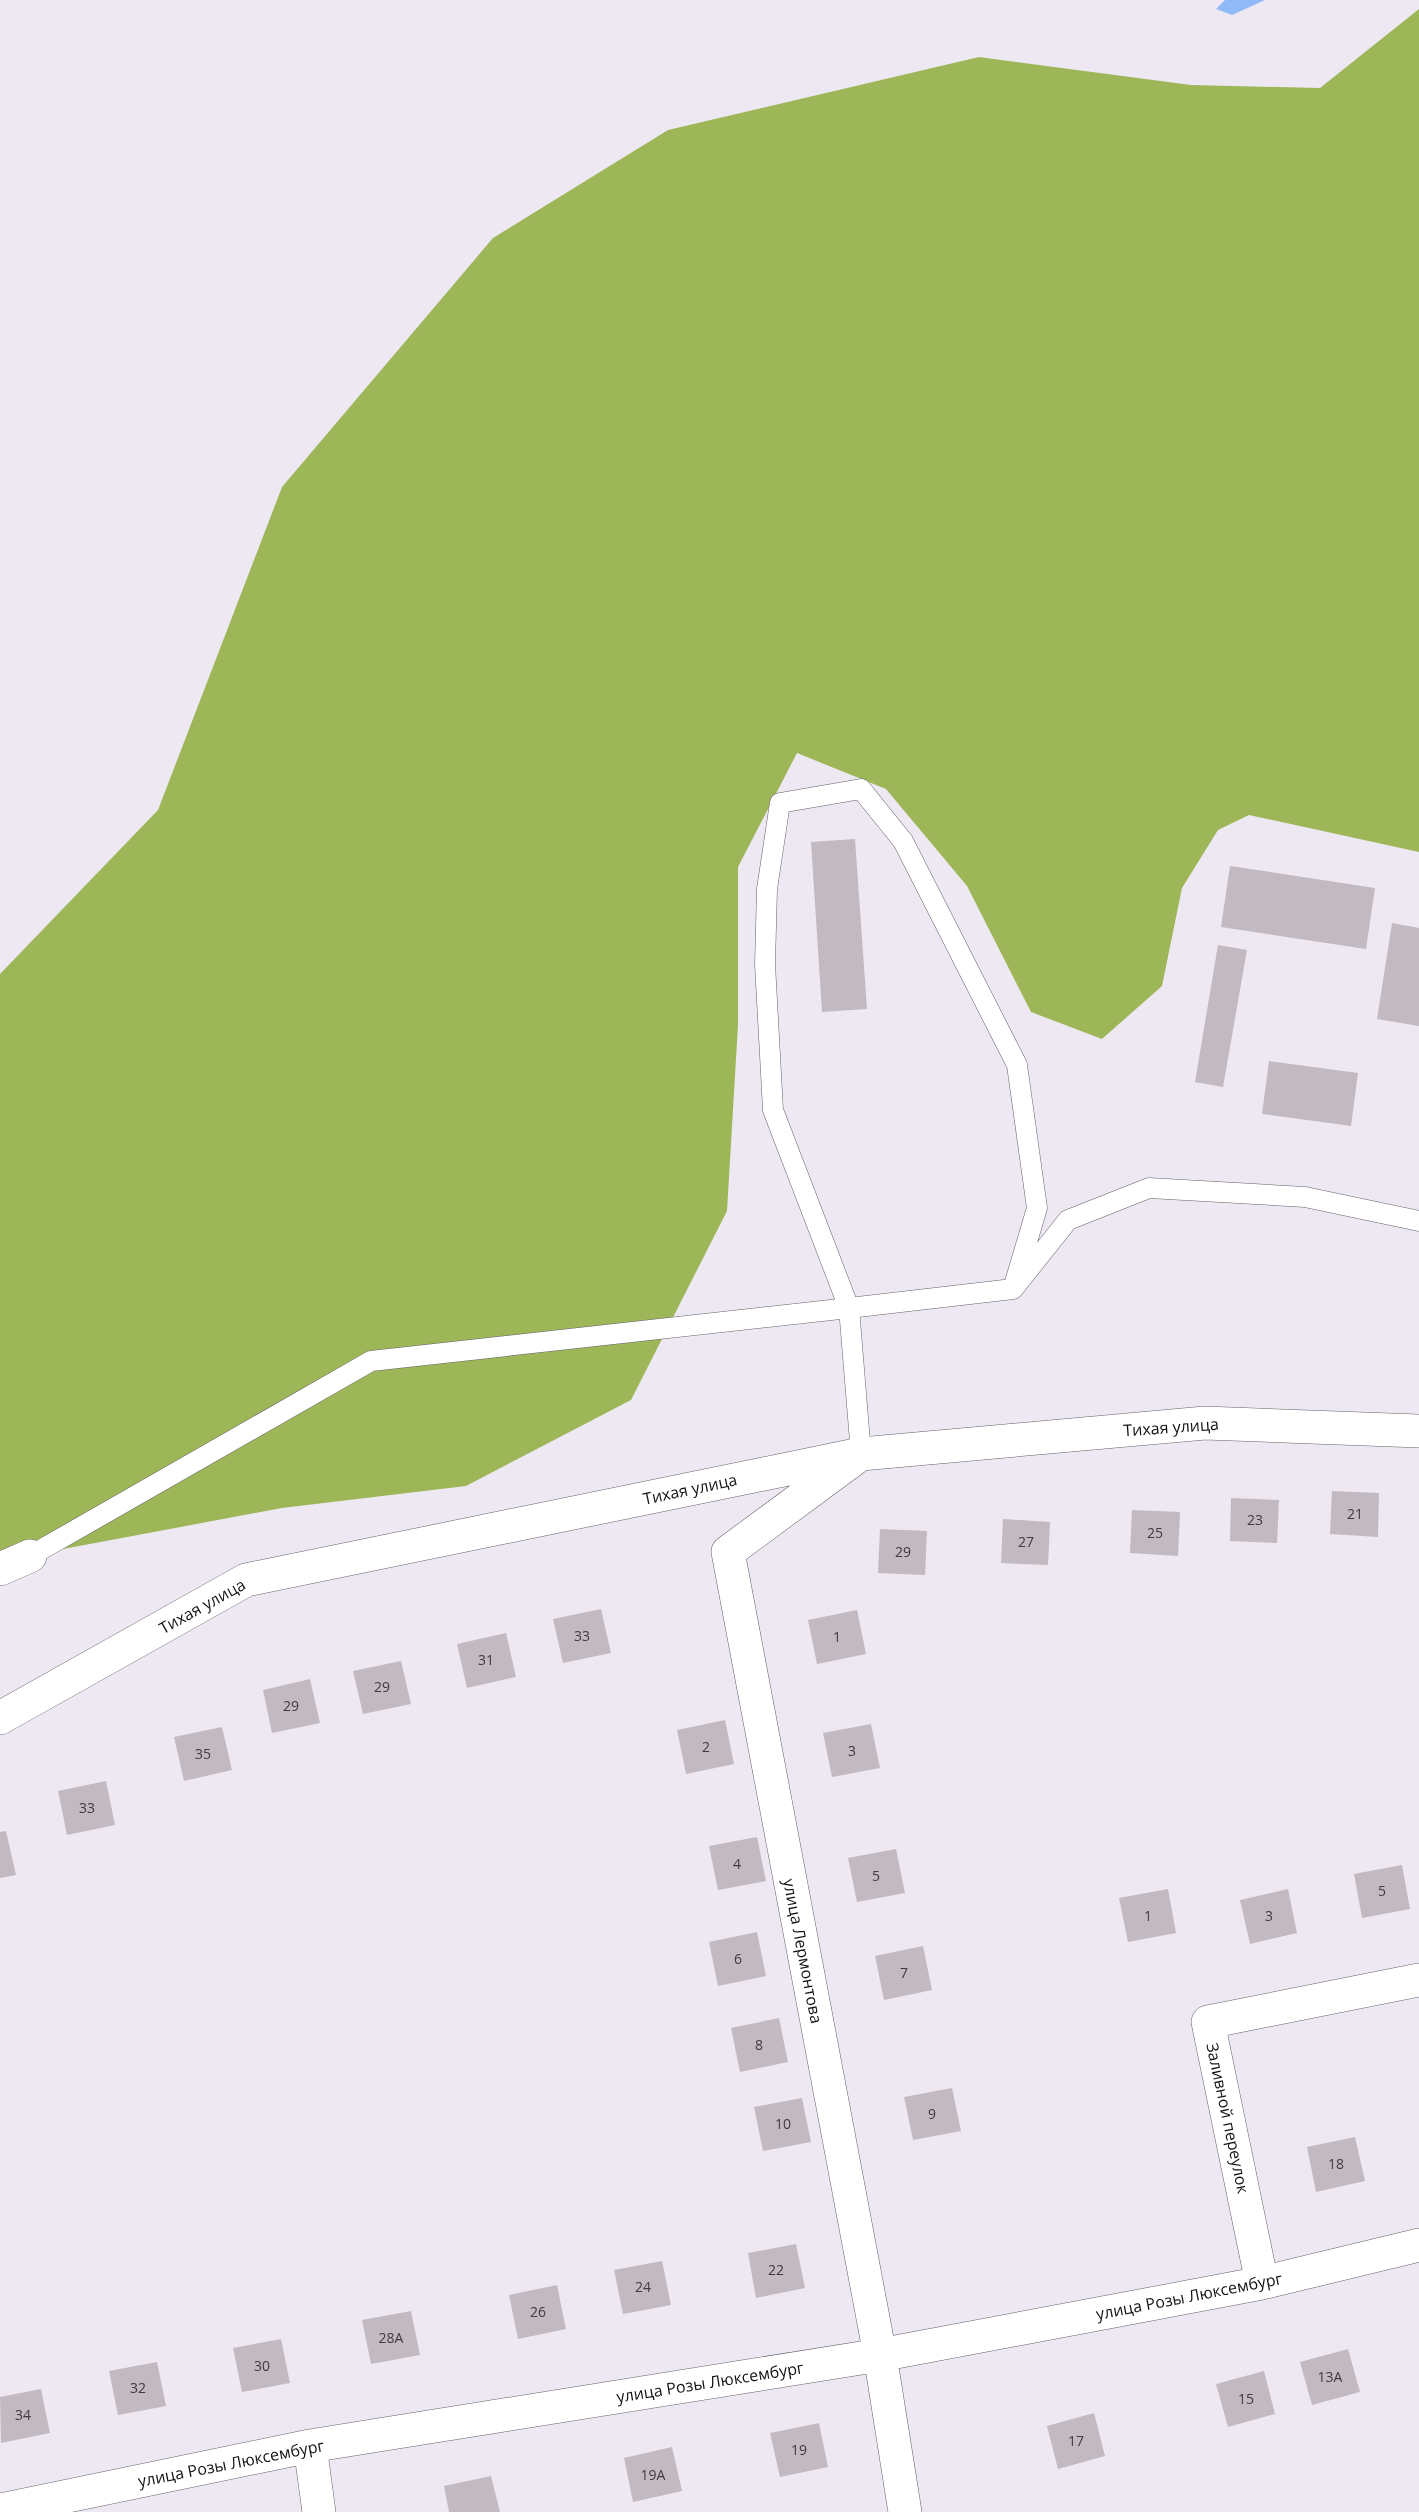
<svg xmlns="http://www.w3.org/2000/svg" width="1419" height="2512" viewBox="0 0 1419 2512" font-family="'Open Sans',sans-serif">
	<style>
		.forest { fill: #9db758 }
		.water { fill: #90b9f8 }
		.building { fill: #c3b9c1 }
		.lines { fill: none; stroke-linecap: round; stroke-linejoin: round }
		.lane-casing { stroke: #646069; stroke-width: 21 }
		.street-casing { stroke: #646069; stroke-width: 34 }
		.lane { stroke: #fff; stroke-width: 20 }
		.street { stroke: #fff; stroke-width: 33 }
		.labels { text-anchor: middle; stroke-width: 6; stroke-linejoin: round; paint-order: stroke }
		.number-label { font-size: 14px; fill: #3f3b40 }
		.street-label { font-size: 16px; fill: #131115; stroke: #fff }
	</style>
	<rect width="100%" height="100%" fill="#eee8f3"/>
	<path class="forest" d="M 1419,9 L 1419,852 L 1249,815 L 1218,830 L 1182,888 L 1162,986 L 1102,1039 L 1031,1012 L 967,886 L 886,789 L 797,753 L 738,867 L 738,1025 L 727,1211 L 631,1400 L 466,1486 L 282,1508 L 31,1555 L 0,1557 L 0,974 L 158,810 L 282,487 L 493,238 L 668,130 L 979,57 L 1191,85 L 1320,88 Z"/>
	<path class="water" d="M 1225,0 L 1265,0 L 1232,15 L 1216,9 Z"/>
	<path class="building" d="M 855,839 L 867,1009 L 822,1012 L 811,842 Z
		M 1230,866 L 1375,888 L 1366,949 L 1221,927 Z
		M 1392,923 L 1419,928 L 1419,1026 L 1377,1019 Z
		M 1218,945 L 1247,950 L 1223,1087 L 1195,1082 Z
		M 1269,1061 L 1358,1073 L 1351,1126 L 1262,1114 Z
		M 1332,1491 L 1379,1493 L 1378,1537 L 1330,1534 Z
		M 1231,1498 L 1279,1500 L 1277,1543 L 1230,1541 Z
		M 1132,1510 L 1180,1512 L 1178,1556 L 1130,1553 Z
		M 1003,1519 L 1050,1522 L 1048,1565 L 1001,1563 Z
		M 880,1529 L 927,1531 L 925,1575 L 878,1573 Z
		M 601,1609 L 611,1653 L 563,1663 L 553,1619 Z
		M 857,1610 L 866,1654 L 817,1664 L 808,1620 Z
		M 506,1633 L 516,1677 L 467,1688 L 457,1644 Z
		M 401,1661 L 411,1704 L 363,1714 L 353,1671 Z
		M 310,1679 L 320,1723 L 272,1733 L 263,1690 Z
		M 725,1720 L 734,1764 L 686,1774 L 677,1730 Z
		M 871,1724 L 880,1768 L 832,1777 L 823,1733 Z
		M 222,1727 L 232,1770 L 184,1781 L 174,1737 Z
		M 106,1781 L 115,1825 L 67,1835 L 58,1791 Z
		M 6,1831 L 16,1875 L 0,1878 L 0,1832 Z
		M 757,1837 L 766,1881 L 718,1890 L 709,1846 Z
		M 896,1849 L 905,1893 L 857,1902 L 848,1858 Z
		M 1402,1865 L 1410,1909 L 1362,1918 L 1354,1874 Z
		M 1168,1889 L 1176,1933 L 1128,1942 L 1119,1898 Z
		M 1288,1889 L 1297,1933 L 1250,1944 L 1240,1900 Z
		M 757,1932 L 766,1976 L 718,1986 L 709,1942 Z
		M 923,1946 L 932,1990 L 884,2000 L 875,1956 Z
		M 779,2018 L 788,2062 L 740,2072 L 731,2028 Z
		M 952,2088 L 961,2131 L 913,2140 L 904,2097 Z
		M 802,2098 L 811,2142 L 763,2151 L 754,2107 Z
		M 1355,2137 L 1365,2181 L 1316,2192 L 1307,2147 Z
		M 796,2244 L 805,2288 L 756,2298 L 748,2253 Z
		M 662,2261 L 671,2305 L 623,2314 L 614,2270 Z
		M 557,2285 L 566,2329 L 518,2339 L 509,2295 Z
		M 411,2311 L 420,2355 L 371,2364 L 362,2320 Z
		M 281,2339 L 290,2383 L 242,2392 L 233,2348 Z
		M 1348,2349 L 1360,2392 L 1312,2405 L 1300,2362 Z
		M 157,2362 L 166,2406 L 118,2415 L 109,2371 Z
		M 1264,2371 L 1275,2414 L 1228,2427 L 1216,2384 Z
		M 41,2389 L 50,2433 L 1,2443 L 0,2397 Z
		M 1094,2413 L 1105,2456 L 1058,2469 L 1047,2426 Z
		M 819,2423 L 828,2467 L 780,2477 L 770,2433 Z
		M 672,2447 L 682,2491 L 633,2502 L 624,2458 Z
		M 491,2476 L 500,2512 L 449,2512 L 444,2486 Z"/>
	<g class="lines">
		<g class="lane-casing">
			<path id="lane" d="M 861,1454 L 849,1308 L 1013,1289 L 1068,1220 L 1149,1188 L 1305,1197 L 1419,1221
				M 30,1556 L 371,1361 L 849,1308 L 773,1110 L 765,964 L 767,889 L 780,803 L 861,789 L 903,841 L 1017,1065 L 1037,1208 L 1013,1289"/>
		</g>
		<g class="street-casing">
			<path id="street" d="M 854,1459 L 728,1552 L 880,2355 L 905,2512
				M 0,1569 L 30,1556
				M 0,1718 L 246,1580 L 861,1454 L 1205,1423 L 1419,1431
				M 1262,2283 L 1208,2022 L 1419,1980
				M 310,2446 L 319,2512
				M 0,2510 L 310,2446 L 880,2355 L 1262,2283 L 1419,2245"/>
		</g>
		<use href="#lane" class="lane"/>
		<use href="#street" class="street"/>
	</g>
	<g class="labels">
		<g class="number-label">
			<text x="1355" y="1519">21</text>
			<text x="1255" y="1525">23</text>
			<text x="1155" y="1538">25</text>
			<text x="1026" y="1547">27</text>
			<text x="903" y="1557">29</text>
			<text x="582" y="1641">33</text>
			<text x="837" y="1642">1</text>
			<text x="486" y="1665">31</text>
			<text x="382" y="1692">29</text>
			<text x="291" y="1711">29</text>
			<text x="706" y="1752">2</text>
			<text x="852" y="1756">3</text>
			<text x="203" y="1759">35</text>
			<text x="87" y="1813">33</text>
			<text x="737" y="1869">4</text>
			<text x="876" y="1881">5</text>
			<text x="1382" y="1896">5</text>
			<text x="1148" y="1921">1</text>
			<text x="1269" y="1921">3</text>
			<text x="738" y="1964">6</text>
			<text x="904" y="1978">7</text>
			<text x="759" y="2050">8</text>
			<text x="932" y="2119">9</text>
			<text x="783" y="2129">10</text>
			<text x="1336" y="2169">18</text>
			<text x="776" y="2275">22</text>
			<text x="643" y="2292">24</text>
			<text x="538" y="2317">26</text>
			<text x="391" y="2343">28А</text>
			<text x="262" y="2371">30</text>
			<text x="1330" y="2382">13А</text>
			<text x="138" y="2393">32</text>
			<text x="1246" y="2404">15</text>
			<text x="23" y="2420">34</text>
			<text x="1076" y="2446">17</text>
			<text x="799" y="2455">19</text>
			<text x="653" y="2480">19А</text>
		</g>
		<g class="street-label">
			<text transform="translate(1171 1427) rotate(-4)" y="6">Тихая улица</text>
			<text transform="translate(690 1489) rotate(-12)" y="6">Тихая улица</text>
			<text transform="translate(202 1606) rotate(-29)" y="6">Тихая улица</text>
			<text transform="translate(803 1951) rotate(79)" y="6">улица Лермонтова</text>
			<text transform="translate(1228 2118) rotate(78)" y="6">Заливной переулок</text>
			<text transform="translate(1189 2296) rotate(-11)" y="6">улица Розы Люксембург</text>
			<text transform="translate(710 2382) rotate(-9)" y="6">улица Розы Люксембург</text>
			<text transform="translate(231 2463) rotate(-11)" y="6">улица Розы Люксембург</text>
		</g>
	</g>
</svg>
